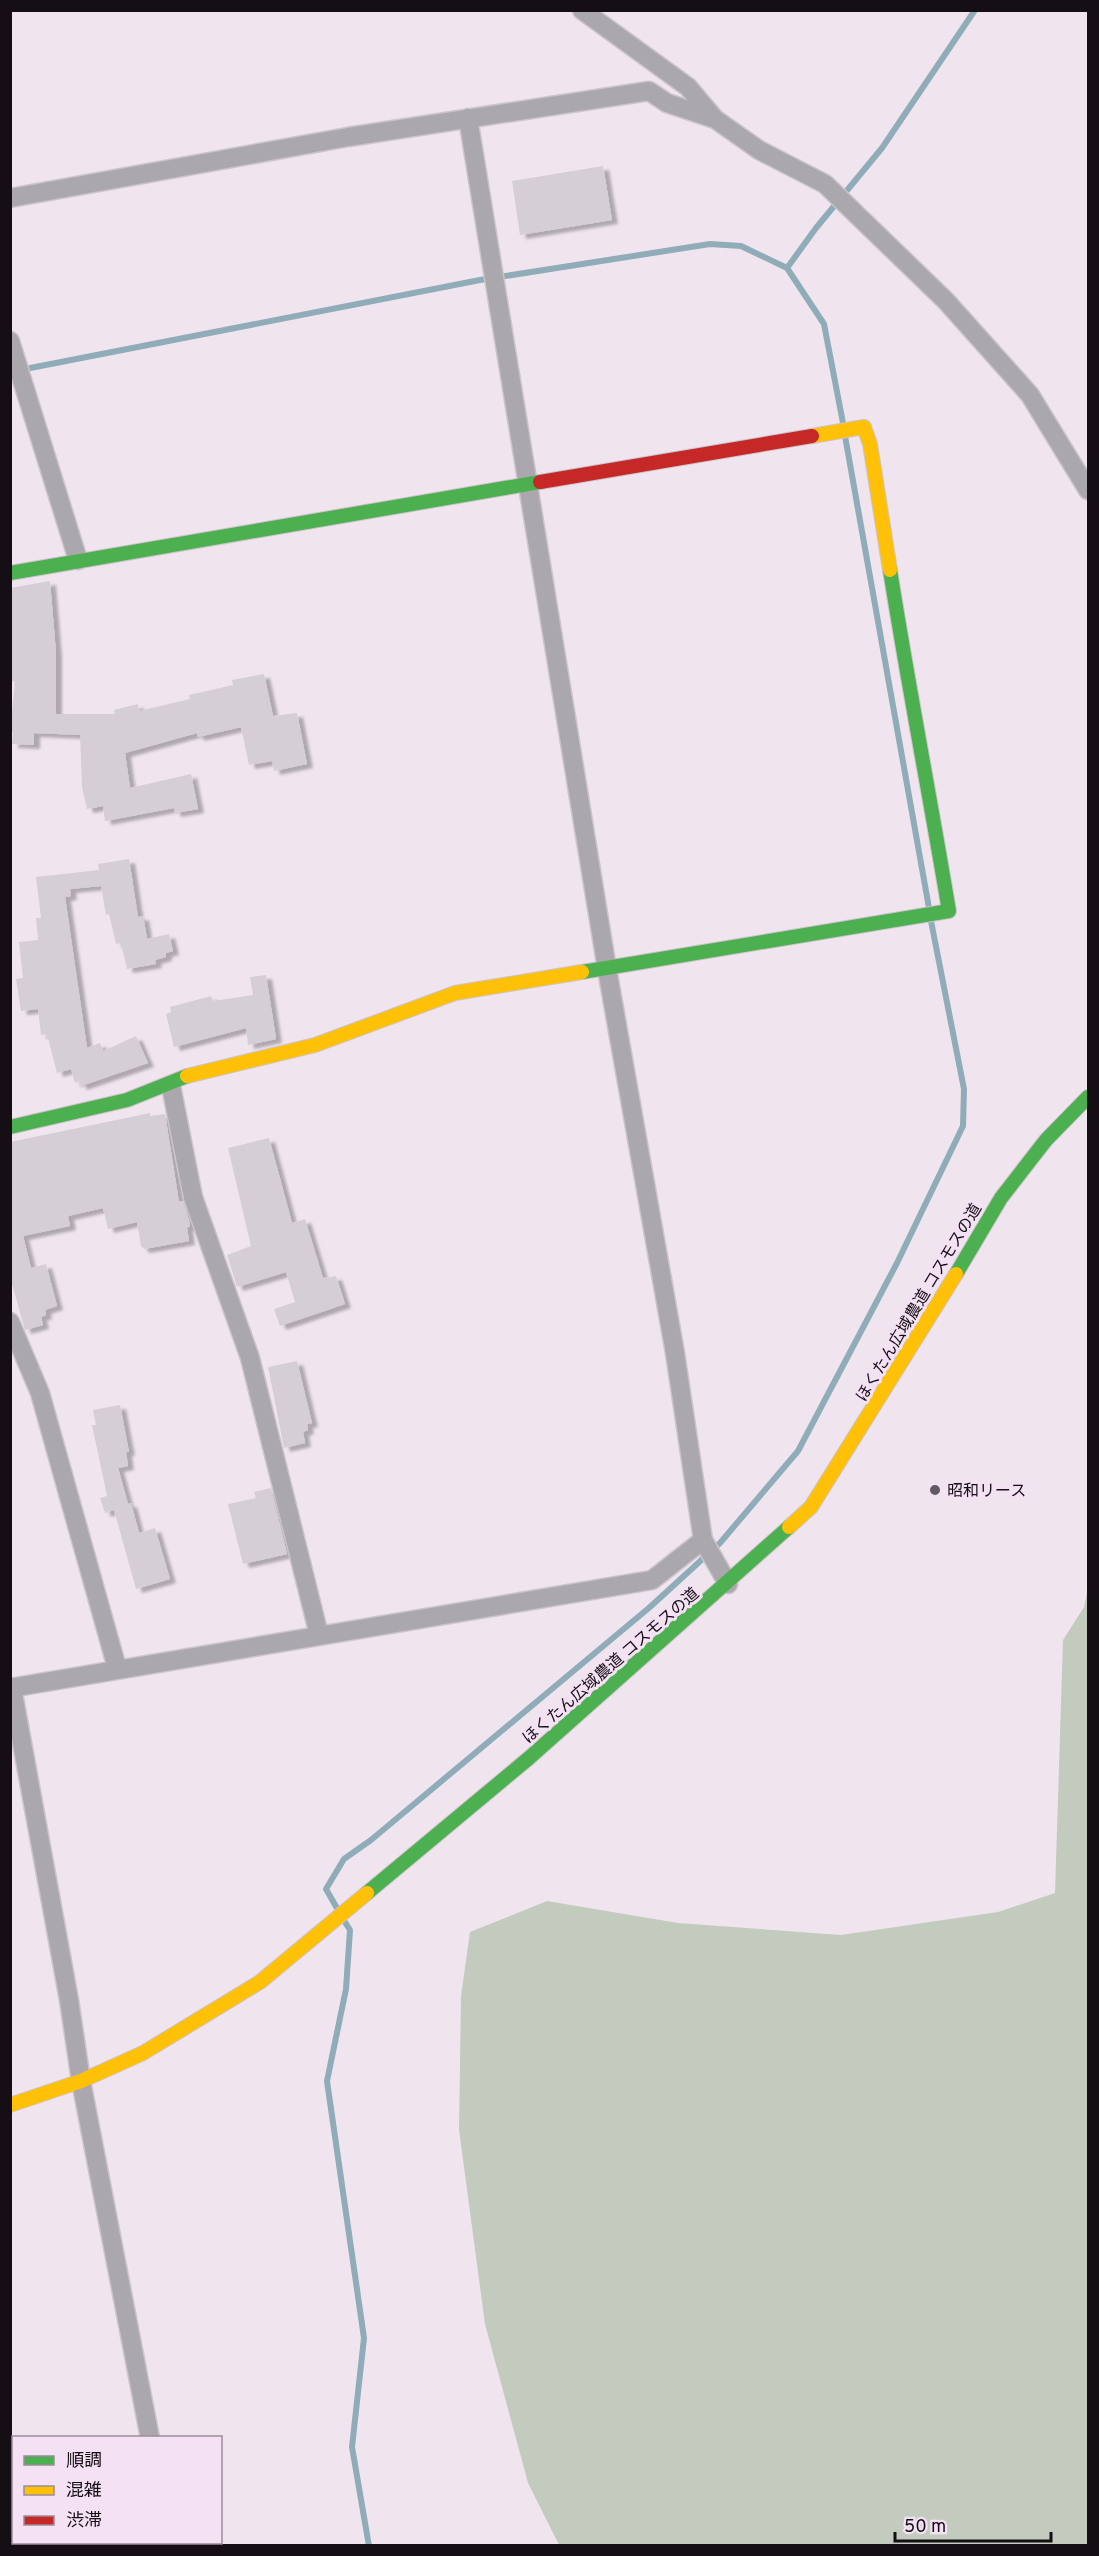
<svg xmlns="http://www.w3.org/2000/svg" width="1099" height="2556" viewBox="0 0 1099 2556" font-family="Overpass,'Noto Sans JP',sans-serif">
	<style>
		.forest { fill: #c2cbbe }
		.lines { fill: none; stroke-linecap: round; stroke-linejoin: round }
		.stream { stroke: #8facb8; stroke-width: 6 }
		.building { fill: #d6ced6; filter: url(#shadow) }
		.street-casing { stroke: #ccc4cb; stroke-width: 21 }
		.fast-casing { stroke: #ccc4cb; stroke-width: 16 }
		.slow-casing { stroke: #ccc4cb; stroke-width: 16 }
		.jam-casing { stroke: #ccc4cb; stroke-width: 16 }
		.street { stroke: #aaa8ad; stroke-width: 18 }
		.fast { stroke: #4caf50; stroke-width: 14 }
		.slow { stroke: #ffc107; stroke-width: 14 }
		.jam { stroke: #c62828; stroke-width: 14 }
		.poi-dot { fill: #625a61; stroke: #f4e1f3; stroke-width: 2 }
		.labels { text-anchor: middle; stroke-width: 6; stroke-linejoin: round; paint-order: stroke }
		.street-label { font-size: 16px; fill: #150f15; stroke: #f4e1f3 }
		.poi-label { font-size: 16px; fill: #150f15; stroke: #f4e1f3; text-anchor: start }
	</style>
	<defs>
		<filter id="shadow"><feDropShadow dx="6" dy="4" stdDeviation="1.5" flood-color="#0004"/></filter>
	</defs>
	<rect width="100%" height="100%" fill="#f0e5ef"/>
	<path class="forest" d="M 1088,1588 L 1088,2545 L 559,2545 L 528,2483 L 485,2324 L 459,2130 L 461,1996 L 470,1932 L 547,1901 L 678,1923 L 841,1935 L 998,1912 L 1055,1893 L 1063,1640 L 1084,1607 Z"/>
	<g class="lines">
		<path class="stream" d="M 20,370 L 480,280 L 710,244 L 741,246 L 787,268
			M 843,423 L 824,324 L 787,268 L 816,228 L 882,148 L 975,10
			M 845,436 L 929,908
			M 338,1910 L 326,1889 L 344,1859 L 371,1840 L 650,1607 L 720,1543 L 798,1451 L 897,1263 L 963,1126 L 964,1089 L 931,921
			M 343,1919 L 350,1930 L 346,1989 L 327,2081 L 364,2338 L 352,2447 L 369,2546"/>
	</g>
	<path class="building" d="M 603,166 L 612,220 L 520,235 L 512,181 Z
		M 50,581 L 56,653 L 56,714 L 115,714 L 114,710 L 138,704 L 139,711 L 190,699 L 189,695 L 233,685 L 232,680 L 264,674 L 273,716 L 297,713 L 307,764 L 274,771 L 272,761 L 249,765 L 241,727 L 198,737 L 197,733 L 125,753 L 130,788 L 191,774 L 198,809 L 175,813 L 174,808 L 105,821 L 103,806 L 87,809 L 82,787 L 80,735 L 34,733 L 34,745 L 12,744 L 13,732 L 10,732 L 15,681 L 10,682 L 10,588 Z
		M 129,859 L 138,917 L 143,916 L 147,939 L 169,934 L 173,951 L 166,953 L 166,957 L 155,960 L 156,964 L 127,969 L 121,943 L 116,944 L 109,914 L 106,915 L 101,886 L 70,889 L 71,896 L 65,897 L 87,1048 L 100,1043 L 103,1051 L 136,1036 L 148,1063 L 81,1086 L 79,1081 L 75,1083 L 71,1069 L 57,1073 L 47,1034 L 41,1035 L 38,1009 L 21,1011 L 16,979 L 23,978 L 19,942 L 38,940 L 36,918 L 41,918 L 36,877 L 99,870 L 98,864 Z
		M 266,975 L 276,1039 L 248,1045 L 246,1028 L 174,1047 L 166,1014 L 171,1012 L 170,1007 L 211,996 L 213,1001 L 253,995 L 250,977 Z
		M 150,1113 L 150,1116 L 165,1114 L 179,1202 L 183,1201 L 189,1220 L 190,1227 L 187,1227 L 189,1241 L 144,1249 L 141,1246 L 137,1222 L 108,1229 L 103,1208 L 68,1216 L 70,1226 L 23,1236 L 31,1268 L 46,1264 L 57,1306 L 45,1310 L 46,1315 L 41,1317 L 43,1325 L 25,1330 L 10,1277 L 10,1142 Z
		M 269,1138 L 292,1223 L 305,1219 L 323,1278 L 336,1276 L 345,1304 L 280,1326 L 274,1309 L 295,1302 L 286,1272 L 237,1287 L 227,1255 L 251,1246 L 228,1148 Z
		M 297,1361 L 312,1423 L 307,1424 L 308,1430 L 303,1432 L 305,1443 L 284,1448 L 268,1367 Z
		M 120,1405 L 129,1452 L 126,1452 L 128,1466 L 118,1468 L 128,1504 L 131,1503 L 139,1533 L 155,1528 L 170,1579 L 136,1589 L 114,1510 L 105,1513 L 100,1498 L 107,1496 L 92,1425 L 96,1425 L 93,1410 Z
		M 271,1488 L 287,1554 L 243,1564 L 228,1504 L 256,1498 L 254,1492 Z"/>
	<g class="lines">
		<g class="street-casing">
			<path id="street" d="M 582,10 L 688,87 L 715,119 L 759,150 L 825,184 L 946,301 L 1030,395 L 1088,490
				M 468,118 L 607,969 L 675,1353 L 703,1540 L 728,1584
				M 10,198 L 348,137 L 649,91 L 667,103 L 715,119
				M 10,341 L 78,560
				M 171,1086 L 193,1197 L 250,1358 L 319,1635
				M 10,1322 L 40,1393 L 117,1668
				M 10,1688 L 652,1580 L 703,1540
				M 12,1688 L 69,2000 L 81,2081 L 150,2438
				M 170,2542 L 170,2546"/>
		</g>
		<g class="fast-casing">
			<path id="fast" d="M 10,573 L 540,482
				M 582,972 L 949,911 C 930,797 908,684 890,570
				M 10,1127 L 127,1100 L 187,1076
				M 956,1274 L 1001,1198 L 1046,1140 L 1088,1097
				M 367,1893 L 529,1758 L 789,1527"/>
		</g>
		<g class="slow-casing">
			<path id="slow" d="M 812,436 L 864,427 L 870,444 L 890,570
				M 187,1076 L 315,1045 L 455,993 L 582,972
				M 789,1527 L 811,1507 L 956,1274
				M 10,2105 L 81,2081 L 143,2053 L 260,1982 L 367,1893"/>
		</g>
		<g class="jam-casing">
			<path id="jam" d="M 540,482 L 812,436"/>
		</g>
		<use href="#street" class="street"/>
		<use href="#fast" class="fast"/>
		<use href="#slow" class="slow"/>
		<use href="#jam" class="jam"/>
	</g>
	<circle class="poi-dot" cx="935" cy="1490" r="6"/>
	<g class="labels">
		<g class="street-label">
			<text transform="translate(918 1302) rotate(-59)" y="6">ほくたん広域農道 コスモスの道</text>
			<text transform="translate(610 1665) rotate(-41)" y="6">ほくたん広域農道 コスモスの道</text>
		</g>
		<g class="poi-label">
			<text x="947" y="1496">昭和リース</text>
		</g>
	</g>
	<rect width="1099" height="2556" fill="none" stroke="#150f15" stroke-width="24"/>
	<rect x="12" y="2436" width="210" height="108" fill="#f4e1f3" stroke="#9b8d9a" stroke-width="1.5"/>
	<rect x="24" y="2456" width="30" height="9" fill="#4caf50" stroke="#9b8d9a" stroke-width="1.5"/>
	<text x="66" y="2466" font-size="18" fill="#150f15">順調</text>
	<rect x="24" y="2486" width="30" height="9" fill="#ffc107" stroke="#9b8d9a" stroke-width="1.5"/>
	<text x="66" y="2496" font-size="18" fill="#150f15">混雑</text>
	<rect x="24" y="2516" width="30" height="9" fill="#c62828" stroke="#9b8d9a" stroke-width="1.5"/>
	<text x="66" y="2526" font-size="18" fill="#150f15">渋滞</text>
	<path d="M895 2532v9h156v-9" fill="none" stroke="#150f15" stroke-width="3"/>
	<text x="904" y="2532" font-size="18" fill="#150f15" stroke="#f4e1f3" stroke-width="4.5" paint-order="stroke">50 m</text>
</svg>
